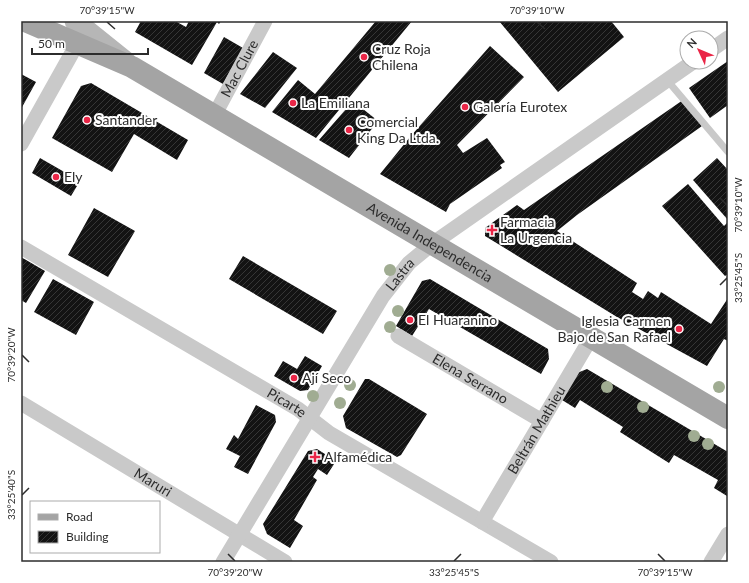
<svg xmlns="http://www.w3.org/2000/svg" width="749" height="583" viewBox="0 0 749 583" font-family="Lato,sans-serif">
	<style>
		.building { fill: url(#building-hatch) }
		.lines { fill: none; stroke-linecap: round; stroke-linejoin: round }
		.lane { stroke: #c9c9c9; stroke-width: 7 }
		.street { stroke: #c9c9c9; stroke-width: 15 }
		.secondary { stroke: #b6b6b6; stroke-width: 21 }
		.primary { stroke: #a4a4a4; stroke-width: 22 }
		.tree { fill: #a0ac92 }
		.ticks { fill: none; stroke: #2c2c2c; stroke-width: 1.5 }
		.poi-dot { fill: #ea2647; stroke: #fff; stroke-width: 1.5 }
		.labels { text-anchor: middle; stroke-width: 4; stroke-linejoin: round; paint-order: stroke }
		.poi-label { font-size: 14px; fill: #2c2c2c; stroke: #fff; text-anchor: start }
		.street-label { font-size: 14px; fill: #2c2c2c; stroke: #fff }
		.neatline { fill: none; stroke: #2c2c2c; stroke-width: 1.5 }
		.ticks-label { font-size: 10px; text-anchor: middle; fill: #2c2c2c }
	</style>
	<defs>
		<pattern id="building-hatch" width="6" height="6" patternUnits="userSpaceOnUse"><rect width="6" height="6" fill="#131313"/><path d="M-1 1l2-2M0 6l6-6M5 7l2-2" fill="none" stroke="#363636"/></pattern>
	</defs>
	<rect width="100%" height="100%" fill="#fff"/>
	<path class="building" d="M 141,21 L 175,21 L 186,27 L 189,21 L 221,21 L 219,24 L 217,22 L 192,65 L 135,32 Z
		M 376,21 L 412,21 L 316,138 L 272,112 L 298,80 L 315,94 Z
		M 499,21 L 611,21 L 624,37 L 558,92 Z
		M 224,37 L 243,48 L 223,84 L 204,73 Z
		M 490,46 L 524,77 L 457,145 L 463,153 L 487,138 L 505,162 L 500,165 L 502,168 L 450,204 L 446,212 L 380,174 L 410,137 Z
		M 273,52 L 297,68 L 265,108 L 240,94 Z
		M 728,61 L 728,105 L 710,118 L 689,88 Z
		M 21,74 L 36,82 L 21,109 Z
		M 91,83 L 188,140 L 177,160 L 134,134 L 112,172 L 52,138 L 81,86 Z
		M 683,100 L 702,126 L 577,215 L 557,231 L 637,283 L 632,292 L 643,299 L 648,291 L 658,298 L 661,292 L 711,324 L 728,298 L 728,341 L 724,339 L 707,366 L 617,317 L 485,236 L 485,228 L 517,205 L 524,210 Z
		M 353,101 L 378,121 L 349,158 L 319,140 Z
		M 40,158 L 80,181 L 71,196 L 32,173 Z
		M 717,158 L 728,170 L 728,220 L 693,180 Z
		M 688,184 L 724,226 L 728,222 L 728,274 L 725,276 L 662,206 Z
		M 94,208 L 135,231 L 108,277 L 68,255 Z
		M 243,256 L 337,311 L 323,334 L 229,279 Z
		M 21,257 L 45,271 L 26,303 L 21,300 Z
		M 53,279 L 94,302 L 76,335 L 34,312 Z
		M 430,279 L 548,349 L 549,359 L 541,374 L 429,309 L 412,336 L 396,326 L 422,281 Z
		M 305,356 L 322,366 L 308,390 L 300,391 L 274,376 L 283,361 L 297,369 Z
		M 587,369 L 728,452 L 727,496 L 714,488 L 718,480 L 674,455 L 669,463 L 620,432 L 623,427 L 580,400 L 575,408 L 562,400 L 577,373 Z
		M 365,379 L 369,379 L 427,414 L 401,455 L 397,457 L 346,428 L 343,416 Z
		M 256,405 L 275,415 L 276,422 L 248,474 L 234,467 L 240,456 L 226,449 L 234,435 L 238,439 Z
		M 317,449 L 336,461 L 327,475 L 318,469 L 313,477 L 317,480 L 294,520 L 303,526 L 290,548 L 267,534 L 263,524 L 308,451 Z"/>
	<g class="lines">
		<path class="lane" d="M 667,80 L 728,152"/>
		<g class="street">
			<path d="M 711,50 L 728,38"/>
			<path id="s1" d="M 214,116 L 265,21"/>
			<path d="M 21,144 L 77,44"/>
			<path id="s2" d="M 21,247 L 298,409 L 329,433 L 551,562"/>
			<path id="s3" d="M 398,336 L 542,421"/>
			<path id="s4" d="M 21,403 L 285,562"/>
			<path id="s5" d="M 482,522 L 591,338"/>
			<path id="s6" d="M 223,562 L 383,296 L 409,263 L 432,244 L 693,62"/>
			<path d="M 711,562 L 728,534"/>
		</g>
		<path class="secondary" d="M 75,21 L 126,62"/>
		<path class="primary" id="s7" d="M 25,21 L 132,67 L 728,418"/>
	</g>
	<g class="tree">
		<circle cx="390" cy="270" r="6"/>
		<circle cx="398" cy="311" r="6"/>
		<circle cx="390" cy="327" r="6"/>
		<circle cx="350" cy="385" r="6"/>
		<circle cx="607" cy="387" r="6"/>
		<circle cx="719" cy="387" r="6"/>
		<circle cx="313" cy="396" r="6"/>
		<circle cx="340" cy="403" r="6"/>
		<circle cx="643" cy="407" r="6"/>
		<circle cx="694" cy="436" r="6"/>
		<circle cx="708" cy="444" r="6"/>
	</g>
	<path class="ticks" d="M 107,22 L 115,29M 537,22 L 545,29M 720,198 L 727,205M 720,285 L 727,278M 22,355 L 29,362M 22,495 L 29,488M 228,554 L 235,561M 658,554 L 665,561M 454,561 L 461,554"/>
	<g class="poi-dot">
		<circle cx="364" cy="57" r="4"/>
		<circle cx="293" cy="103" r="4"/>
		<circle cx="465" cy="107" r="4"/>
		<circle cx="87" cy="120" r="4"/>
		<circle cx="349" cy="130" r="4"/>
		<circle cx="56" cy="177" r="4"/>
		<path d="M490 224h4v4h4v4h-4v4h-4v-4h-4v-4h4z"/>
		<circle cx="410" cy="320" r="4"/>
		<circle cx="679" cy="329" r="4"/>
		<circle cx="294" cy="378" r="4"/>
		<path d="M313 451h4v4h4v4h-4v4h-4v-4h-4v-4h4z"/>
	</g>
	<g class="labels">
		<g class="poi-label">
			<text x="372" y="54">Cruz Roja<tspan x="372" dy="16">Chilena</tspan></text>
			<text x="301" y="108">La Emiliana</text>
			<text x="473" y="112">Galería Eurotex</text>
			<text x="95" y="125">Santander</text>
			<text x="357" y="127">Comercial<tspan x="357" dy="16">King Da Ltda.</tspan></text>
			<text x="64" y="182">Ely</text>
			<text x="500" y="227">Farmacia<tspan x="500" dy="16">La Urgencia</tspan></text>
			<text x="418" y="325">El Huaranino</text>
			<text x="671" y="326" text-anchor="end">Iglesia Carmen<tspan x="671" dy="16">Bajo de San Rafael</tspan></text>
			<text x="302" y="383">Ají Seco</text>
			<text x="324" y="462">Alfamédica</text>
		</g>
		<g class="street-label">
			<text dy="5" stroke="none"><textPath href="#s1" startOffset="54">Mac Clure</textPath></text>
			<text dy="5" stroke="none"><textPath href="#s7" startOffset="462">Avenida Independencia</textPath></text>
			<text dy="5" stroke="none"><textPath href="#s6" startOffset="338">Lastra</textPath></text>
			<text dy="5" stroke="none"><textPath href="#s3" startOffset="84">Elena Serrano</textPath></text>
			<text dy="5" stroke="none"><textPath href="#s2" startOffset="308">Picarte</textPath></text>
			<text dy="5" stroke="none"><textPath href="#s5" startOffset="107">Beltrán Mathieu</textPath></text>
			<text dy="5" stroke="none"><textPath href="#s4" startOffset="154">Maruri</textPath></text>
		</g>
	</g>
	<rect width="749" height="583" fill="none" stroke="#ffffff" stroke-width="44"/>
	<rect x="30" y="501" width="130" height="52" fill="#ffffff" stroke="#ababab"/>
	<rect x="38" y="514" width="20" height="6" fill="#a4a4a4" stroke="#ababab"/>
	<text x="66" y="521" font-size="12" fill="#2c2c2c">Road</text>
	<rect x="38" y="531" width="20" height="12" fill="url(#building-hatch)" stroke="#ababab"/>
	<text x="66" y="541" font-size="12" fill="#2c2c2c">Building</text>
	<g transform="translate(699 50) rotate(314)"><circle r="19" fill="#ffffff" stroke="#ababab"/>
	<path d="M0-3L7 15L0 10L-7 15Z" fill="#ea2647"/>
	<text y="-6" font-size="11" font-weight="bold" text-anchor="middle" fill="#2c2c2c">N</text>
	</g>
	<path d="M32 48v6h116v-6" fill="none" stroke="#2c2c2c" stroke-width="2"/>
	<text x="38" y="48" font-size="12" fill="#2c2c2c" stroke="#ffffff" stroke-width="3" paint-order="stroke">50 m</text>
	<rect x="22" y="22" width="705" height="539" class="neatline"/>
	<g class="ticks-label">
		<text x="107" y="14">70°39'15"W</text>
		<text x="537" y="14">70°39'10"W</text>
		<text transform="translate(738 205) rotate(-90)" y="4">70°39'10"W</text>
		<text transform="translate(738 278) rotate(-90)" y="4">33°25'45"S</text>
		<text transform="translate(11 355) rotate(-90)" y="4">70°39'20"W</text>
		<text transform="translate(11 495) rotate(-90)" y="4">33°25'40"S</text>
		<text x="235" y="576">70°39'20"W</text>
		<text x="454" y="576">33°25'45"S</text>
		<text x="665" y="576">70°39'15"W</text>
	</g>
</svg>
